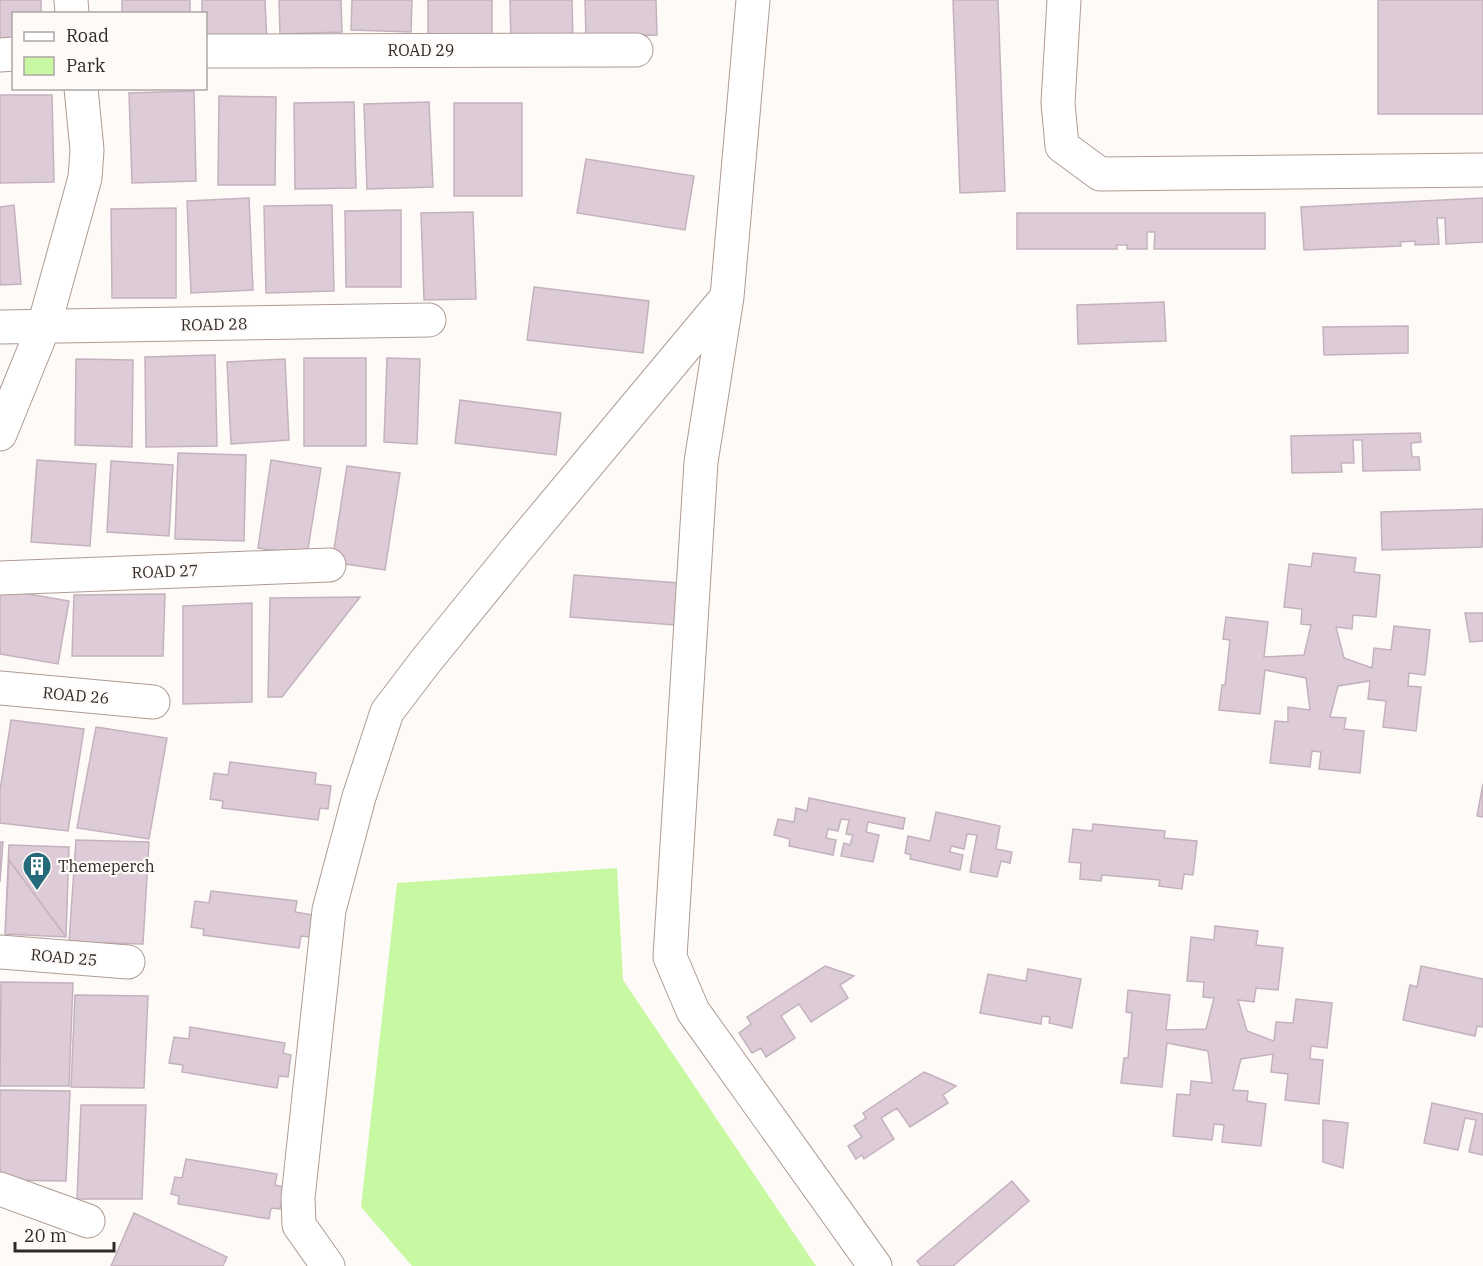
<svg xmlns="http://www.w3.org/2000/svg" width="1483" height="1266" viewBox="0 0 1483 1266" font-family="'IBM Plex Serif',serif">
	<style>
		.green { fill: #c8f9a2 }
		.building { fill: #ddccd7; stroke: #c3b2bd; stroke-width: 1.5 }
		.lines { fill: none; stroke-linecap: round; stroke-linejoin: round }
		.minor-casing { stroke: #ae9c93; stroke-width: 35 }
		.minor { stroke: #fff; stroke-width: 33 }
		.labels { text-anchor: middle; stroke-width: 4.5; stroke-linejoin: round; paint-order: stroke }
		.street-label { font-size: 16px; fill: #302926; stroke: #fefaf8 }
		.poi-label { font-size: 16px; fill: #302926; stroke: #fefaf8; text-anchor: start }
	</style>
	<rect width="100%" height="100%" fill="#fefaf8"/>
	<path class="green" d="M 617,868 L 623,980 L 816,1266 L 412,1266 L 361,1207 L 397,883 Z"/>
	<path class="building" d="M 0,0 L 41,0 L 41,14 L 14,14 L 14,40 L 0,40 Z
		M 122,0 L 190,0 L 190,14 L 122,14 Z
		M 202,0 L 265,0 L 267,45 L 206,46 L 206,14 L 202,14 Z
		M 279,0 L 341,0 L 342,32 L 280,34 Z
		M 352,0 L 412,0 L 411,32 L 351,30 Z
		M 428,0 L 492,0 L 492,37 L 428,37 Z
		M 510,0 L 572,0 L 573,43 L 511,44 Z
		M 585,0 L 656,0 L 657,35 L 586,37 Z
		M 953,0 L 998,0 L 1005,191 L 960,193 Z
		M 1378,0 L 1483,0 L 1483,114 L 1378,114 Z
		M 194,91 L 196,181 L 132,183 L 129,93 Z
		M 0,95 L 52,95 L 54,182 L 0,183 Z
		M 219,96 L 276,97 L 275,185 L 218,185 Z
		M 354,102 L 356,188 L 295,189 L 294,103 Z
		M 429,102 L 433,187 L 367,189 L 364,104 Z
		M 454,103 L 522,103 L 522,196 L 454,196 Z
		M 586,159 L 694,176 L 685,230 L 577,213 Z
		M 249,198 L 253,290 L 191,293 L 187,201 Z
		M 1483,198 L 1483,242 L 1446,244 L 1445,218 L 1437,218 L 1439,244 L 1415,245 L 1415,241 L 1400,242 L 1401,246 L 1304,250 L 1301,207 Z
		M 14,205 L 21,284 L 0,285 L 0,207 Z
		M 332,205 L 334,291 L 266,293 L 264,206 Z
		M 176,208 L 176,298 L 112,298 L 111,209 Z
		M 401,210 L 401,287 L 346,287 L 345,211 Z
		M 473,212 L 476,299 L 424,300 L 421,213 Z
		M 1017,213 L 1265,213 L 1265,249 L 1154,249 L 1155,232 L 1147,232 L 1147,249 L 1127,249 L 1127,245 L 1117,245 L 1117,249 L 1017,249 Z
		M 534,287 L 649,301 L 643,353 L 527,340 Z
		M 1164,302 L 1166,341 L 1078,344 L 1077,305 Z
		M 1408,326 L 1408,353 L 1324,355 L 1323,327 Z
		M 215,355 L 217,446 L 146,447 L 145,357 Z
		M 304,358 L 366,358 L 366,446 L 304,446 Z
		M 387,358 L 420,359 L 417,444 L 384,442 Z
		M 76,359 L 133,360 L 132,447 L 75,445 Z
		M 285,359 L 289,440 L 231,444 L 227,362 Z
		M 460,400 L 561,413 L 556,455 L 455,443 Z
		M 1420,433 L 1421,442 L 1411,443 L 1412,457 L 1419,457 L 1420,470 L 1363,471 L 1362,440 L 1353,440 L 1354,463 L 1341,463 L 1342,472 L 1292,473 L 1291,436 Z
		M 178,453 L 246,455 L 244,541 L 175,539 Z
		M 37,460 L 96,464 L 90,546 L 31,542 Z
		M 271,460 L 321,468 L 307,555 L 258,548 Z
		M 111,461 L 173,465 L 169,536 L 107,532 Z
		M 347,466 L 400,473 L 385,570 L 332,562 Z
		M 1483,509 L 1482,547 L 1382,550 L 1381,512 Z
		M 1313,553 L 1356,558 L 1354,572 L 1380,575 L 1376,617 L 1353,615 L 1352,629 L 1336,627 L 1344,658 L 1372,668 L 1374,648 L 1391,650 L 1394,626 L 1430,630 L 1425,675 L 1409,673 L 1408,686 L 1421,687 L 1416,731 L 1383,727 L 1386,701 L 1368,699 L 1370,681 L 1338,686 L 1330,717 L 1346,718 L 1344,729 L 1364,731 L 1360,773 L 1319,769 L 1321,752 L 1312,751 L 1310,767 L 1270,763 L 1275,721 L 1288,722 L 1288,707 L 1310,710 L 1306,678 L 1265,670 L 1260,714 L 1219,710 L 1222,685 L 1225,685 L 1230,640 L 1223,639 L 1226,617 L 1268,622 L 1264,657 L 1304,655 L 1311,625 L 1301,624 L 1302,609 L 1284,607 L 1289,564 L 1311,567 Z
		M 574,575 L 679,583 L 675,625 L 570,617 Z
		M 0,589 L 69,601 L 58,664 L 0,654 Z
		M 165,594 L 163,656 L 72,656 L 74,595 Z
		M 360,597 L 282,697 L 268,697 L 270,598 Z
		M 252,603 L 252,702 L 183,704 L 183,606 Z
		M 1465,613 L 1483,613 L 1483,641 L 1470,642 Z
		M 11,720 L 84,729 L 68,831 L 0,823 L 0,790 Z
		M 96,727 L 167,738 L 149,839 L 77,828 Z
		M 230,762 L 316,773 L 315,784 L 331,786 L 328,809 L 320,808 L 318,820 L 222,808 L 223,801 L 210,799 L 214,773 L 228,775 Z
		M 1483,784 L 1483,817 L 1477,816 Z
		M 809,798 L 905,818 L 903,829 L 868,822 L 866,832 L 879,835 L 873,862 L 841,856 L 844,843 L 850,845 L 853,835 L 846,834 L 849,820 L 841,819 L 838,831 L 828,829 L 826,838 L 836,840 L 833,855 L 789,846 L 790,839 L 774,835 L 778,819 L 794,822 L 796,808 L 807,811 Z
		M 936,812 L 1000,826 L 996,849 L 1012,852 L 1010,863 L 1001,861 L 997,877 L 970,872 L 977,835 L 967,834 L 964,849 L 951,846 L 950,852 L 963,855 L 960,870 L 910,859 L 911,855 L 905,853 L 908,836 L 930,841 Z
		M 1093,824 L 1165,831 L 1164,838 L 1197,841 L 1193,875 L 1184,874 L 1182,889 L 1159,886 L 1160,880 L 1102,875 L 1101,881 L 1080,879 L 1081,863 L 1069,862 L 1073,829 L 1092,831 Z
		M 76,840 L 149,842 L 143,944 L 69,942 Z
		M 0,842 L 3,842 L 0,882 Z
		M 9,845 L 69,847 L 66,937 L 5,934 Z
		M 9,845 L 69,847 L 66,937 L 5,934 Z
		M 9,860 L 66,937 L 5,934 Z
		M 211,891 L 297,901 L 295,912 L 313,915 L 310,937 L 301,936 L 299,948 L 203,935 L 204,929 L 191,927 L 195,901 L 209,903 Z
		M 1215,926 L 1258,931 L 1256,945 L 1283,948 L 1278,990 L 1256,988 L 1254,1002 L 1238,1000 L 1247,1031 L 1274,1041 L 1276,1022 L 1293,1023 L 1296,999 L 1332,1003 L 1327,1048 L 1311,1046 L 1310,1059 L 1323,1060 L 1319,1104 L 1285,1100 L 1288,1074 L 1271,1072 L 1273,1054 L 1241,1059 L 1233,1090 L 1248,1091 L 1247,1101 L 1266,1104 L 1261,1146 L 1222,1142 L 1224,1125 L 1214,1124 L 1212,1140 L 1173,1136 L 1177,1094 L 1190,1095 L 1191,1081 L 1212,1083 L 1208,1051 L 1167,1043 L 1162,1087 L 1121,1083 L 1124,1058 L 1128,1058 L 1132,1013 L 1126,1012 L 1128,990 L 1170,995 L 1166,1030 L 1206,1029 L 1214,998 L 1203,997 L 1204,982 L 1187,981 L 1191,937 L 1214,940 Z
		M 825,966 L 854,976 L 840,985 L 848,998 L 811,1022 L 799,1004 L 781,1016 L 795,1038 L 766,1057 L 761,1048 L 752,1053 L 739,1033 L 751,1024 L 747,1017 Z
		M 1421,966 L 1483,979 L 1483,1027 L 1477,1026 L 1475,1036 L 1403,1020 L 1410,985 L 1417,987 Z
		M 1028,969 L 1081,979 L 1072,1028 L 1049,1023 L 1050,1017 L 1042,1016 L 1041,1024 L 980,1013 L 988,974 L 1026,981 Z
		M 1,982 L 73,983 L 69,1086 L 0,1086 Z
		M 75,995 L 148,996 L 144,1088 L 71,1087 Z
		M 190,1027 L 285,1043 L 283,1053 L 291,1055 L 288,1077 L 279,1076 L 277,1088 L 182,1072 L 183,1065 L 169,1063 L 174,1037 L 189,1039 Z
		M 924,1072 L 956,1086 L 943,1095 L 948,1103 L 910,1127 L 897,1108 L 881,1118 L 894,1139 L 864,1159 L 862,1155 L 856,1159 L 848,1146 L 862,1137 L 854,1126 L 866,1118 L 863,1113 Z
		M 0,1090 L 70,1091 L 66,1181 L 0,1180 Z
		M 1432,1103 L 1483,1114 L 1483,1155 L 1469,1152 L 1476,1120 L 1465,1118 L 1458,1150 L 1424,1143 Z
		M 81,1105 L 146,1105 L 142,1199 L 77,1199 Z
		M 1323,1120 L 1348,1123 L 1343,1168 L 1323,1162 Z
		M 186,1159 L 277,1174 L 275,1185 L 284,1187 L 280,1209 L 271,1208 L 269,1219 L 178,1204 L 179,1196 L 171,1194 L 175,1177 L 182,1178 Z
		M 1012,1181 L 1029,1201 L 953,1266 L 921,1266 L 917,1261 Z
		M 134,1213 L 227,1257 L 223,1266 L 111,1266 Z"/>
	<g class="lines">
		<g class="minor-casing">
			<path id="minor" d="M 71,0 L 72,14
				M 753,0 L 727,297 L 701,462 L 670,957 L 693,1011 L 875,1266
				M 1064,0 L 1058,103 L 1062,146 L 1100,174 L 1483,170
				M 206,51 L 636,50
				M 0,55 L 14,54
				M 0,327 L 429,320
				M 0,434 L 44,326 L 85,178 L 87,150 L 81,88
				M 0,578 L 329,565
				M 0,688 L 153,702
				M 0,952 L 128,962
				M 0,1189 L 88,1221
				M 328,1266 L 299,1225 L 298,1198 L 329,910 L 359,797 L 387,712 L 425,662 L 516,550 L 727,297"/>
		</g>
		<use href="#minor" class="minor"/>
	</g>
	<defs>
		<g id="building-pin" transform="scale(1.5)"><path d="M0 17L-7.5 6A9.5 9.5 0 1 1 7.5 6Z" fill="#256a7a" stroke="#fefaf8"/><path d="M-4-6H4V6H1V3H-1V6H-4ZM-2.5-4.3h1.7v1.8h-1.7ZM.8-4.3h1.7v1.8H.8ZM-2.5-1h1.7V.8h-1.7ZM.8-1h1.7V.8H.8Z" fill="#fff"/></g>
	</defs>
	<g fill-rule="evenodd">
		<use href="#building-pin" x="37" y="866"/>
	</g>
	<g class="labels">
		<g class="street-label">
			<text x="421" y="56">ROAD 29</text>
			<text transform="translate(214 324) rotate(-1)" y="6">ROAD 28</text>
			<text transform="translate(165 571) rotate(-2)" y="6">ROAD 27</text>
			<text transform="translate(76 695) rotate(5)" y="6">ROAD 26</text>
			<text transform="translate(64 957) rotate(5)" y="6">ROAD 25</text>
		</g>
		<g class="poi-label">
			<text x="58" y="872">Themeperch</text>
		</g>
	</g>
	<rect x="12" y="12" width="195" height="78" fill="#fefaf8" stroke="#aca6a4" stroke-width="1.5"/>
	<rect x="24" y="32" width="30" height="9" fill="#ffffff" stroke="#aca6a4" stroke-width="1.5"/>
	<text x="66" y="42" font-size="18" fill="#302926">Road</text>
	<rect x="24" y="57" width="30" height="18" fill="#c8f9a2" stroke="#aca6a4" stroke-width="1.5"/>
	<text x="66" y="72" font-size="18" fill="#302926">Park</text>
	<path d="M15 1242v9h99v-9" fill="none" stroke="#302926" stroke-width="3"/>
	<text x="24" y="1242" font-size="18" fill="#302926" stroke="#fefaf8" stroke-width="4.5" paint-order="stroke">20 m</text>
</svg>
